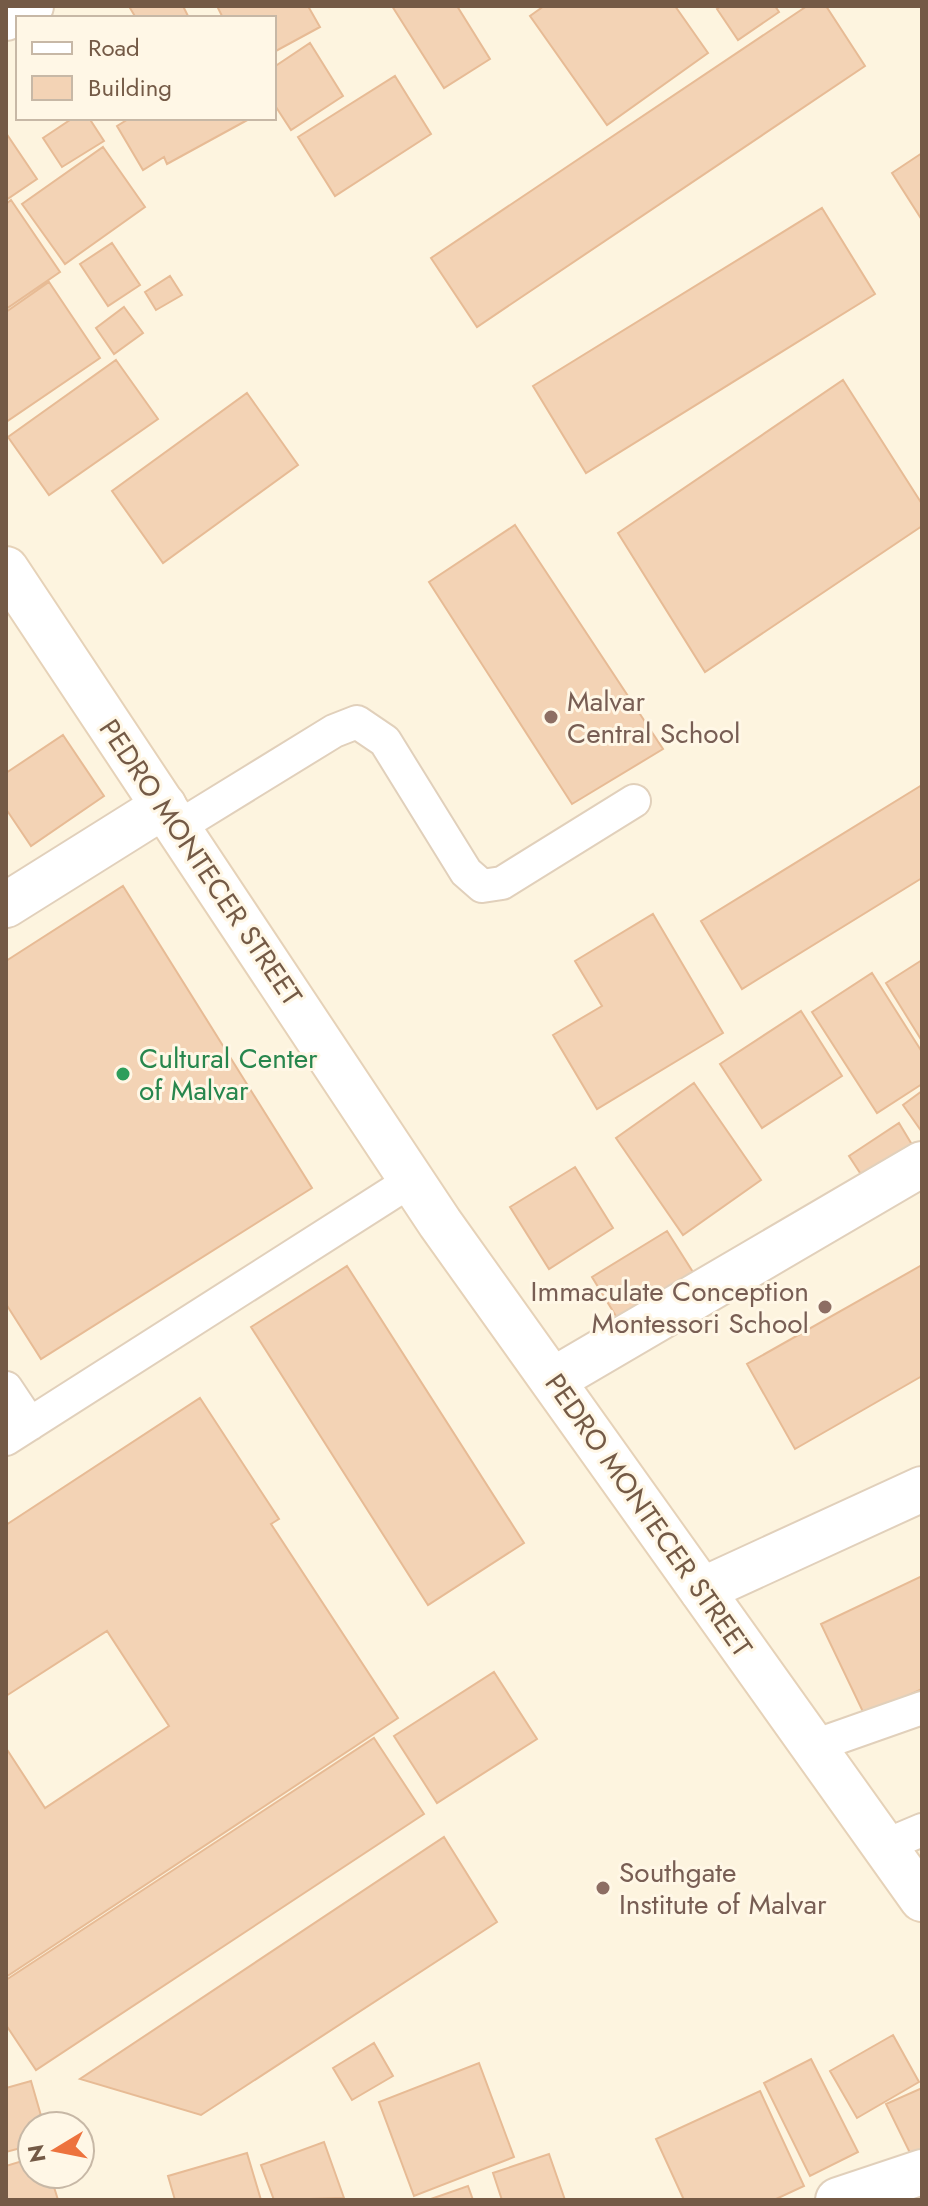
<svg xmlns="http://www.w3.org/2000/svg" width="928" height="2206" viewBox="0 0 928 2206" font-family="Jost,sans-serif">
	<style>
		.building { fill: #f3d3b5; stroke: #e7bb95; stroke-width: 2 }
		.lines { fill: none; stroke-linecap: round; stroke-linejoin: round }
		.lane-casing { stroke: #e1d0bb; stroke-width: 36 }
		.street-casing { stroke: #e1d0bb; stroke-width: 48 }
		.secondary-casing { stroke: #e6d2b8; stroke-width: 48 }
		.lane { stroke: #fff; stroke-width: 32 }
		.street { stroke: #fff; stroke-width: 44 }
		.secondary { stroke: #fff; stroke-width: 44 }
		.education-dot { fill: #8d6e63; stroke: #fff7e6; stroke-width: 3 }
		.leisure-dot { fill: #2e9e5b; stroke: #fff7e6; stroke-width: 3 }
		.labels { text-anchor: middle; stroke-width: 6; stroke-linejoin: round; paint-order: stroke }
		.education-label { font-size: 28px; fill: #785e54; stroke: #fff7e6; text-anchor: start }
		.street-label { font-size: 28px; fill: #745a46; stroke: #fff7e6 }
		.leisure-label { font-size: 28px; fill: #27864d; stroke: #fff7e6; text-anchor: start }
	</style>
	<rect width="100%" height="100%" fill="#fdf4df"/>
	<path class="building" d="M 134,6 L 183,6 L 189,18 L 136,18 L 130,8 Z
		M 217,6 L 308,6 L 320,27 L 274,52 L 274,18 L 223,18 Z
		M 392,6 L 457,6 L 490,59 L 444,88 Z
		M 544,6 L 675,6 L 708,53 L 607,125 L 530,16 Z
		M 721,6 L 775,6 L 779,12 L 738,40 L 717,9 Z
		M 807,6 L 826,6 L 865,66 L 477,327 L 431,258 Z
		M 310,43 L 343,96 L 291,130 L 274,104 L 274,67 Z
		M 395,76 L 431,134 L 335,196 L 298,137 Z
		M 73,118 L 89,118 L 104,141 L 62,167 L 43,138 Z
		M 130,118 L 251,118 L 167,164 L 164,157 L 143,170 L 117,126 Z
		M 6,133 L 37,179 L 6,200 Z
		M 103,147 L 145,207 L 65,264 L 22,204 Z
		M 922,153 L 922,220 L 892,173 Z
		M 11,200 L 60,272 L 6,309 L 6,204 Z
		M 822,208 L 875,294 L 586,473 L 533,386 Z
		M 112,243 L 140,285 L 108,306 L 80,264 Z
		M 170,276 L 182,295 L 156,310 L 145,292 Z
		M 49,282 L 100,358 L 6,422 L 6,312 Z
		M 124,307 L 143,333 L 114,354 L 96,328 Z
		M 116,360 L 158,419 L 49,495 L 8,437 Z
		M 843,380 L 922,504 L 922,526 L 705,672 L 618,533 Z
		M 247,393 L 298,465 L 163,563 L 112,491 Z
		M 515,525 L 663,749 L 572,804 L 429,582 Z
		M 63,735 L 104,796 L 31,846 L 6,809 L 6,773 Z
		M 922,785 L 922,878 L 742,989 L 701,921 Z
		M 123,886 L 312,1188 L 41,1359 L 6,1304 L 6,961 Z
		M 653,914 L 723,1033 L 597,1109 L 553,1035 L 602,1006 L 575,961 Z
		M 922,960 L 922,1041 L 886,983 Z
		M 872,973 L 922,1052 L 922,1084 L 877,1113 L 812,1012 Z
		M 801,1011 L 842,1076 L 762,1128 L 720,1064 Z
		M 694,1083 L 761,1180 L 683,1235 L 616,1138 Z
		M 922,1091 L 922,1132 L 903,1105 Z
		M 899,1123 L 917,1153 L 868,1185 L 849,1156 Z
		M 575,1167 L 613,1228 L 549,1269 L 510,1207 Z
		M 667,1231 L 698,1280 L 622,1326 L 592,1277 Z
		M 922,1265 L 922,1376 L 795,1449 L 747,1364 Z
		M 347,1266 L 524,1543 L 428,1605 L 251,1327 Z
		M 200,1398 L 279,1519 L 271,1524 L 398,1718 L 6,1977 L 6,1748 L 45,1808 L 169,1726 L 107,1631 L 6,1696 L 6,1525 Z
		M 922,1576 L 922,1689 L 865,1716 L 821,1624 Z
		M 494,1672 L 537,1739 L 437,1803 L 394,1736 Z
		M 374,1738 L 424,1814 L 36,2070 L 6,2025 L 6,1980 Z
		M 444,1837 L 497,1922 L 201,2115 L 80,2079 Z
		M 893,2035 L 919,2082 L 857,2118 L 830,2071 Z
		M 374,2043 L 393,2076 L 352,2100 L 333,2068 Z
		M 811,2059 L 858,2152 L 810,2176 L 764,2083 Z
		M 479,2063 L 514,2157 L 414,2196 L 379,2102 Z
		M 31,2081 L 44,2126 L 32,2126 L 32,2145 L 6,2152 L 6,2088 Z
		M 922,2088 L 922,2152 L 912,2157 L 886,2104 Z
		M 760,2091 L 804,2186 L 774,2200 L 684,2200 L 656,2139 Z
		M 324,2142 L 344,2198 L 274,2200 L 261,2165 Z
		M 247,2153 L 261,2200 L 175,2200 L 168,2176 Z
		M 549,2154 L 565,2200 L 502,2200 L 493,2173 Z
		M 32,2158 L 32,2174 L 50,2174 L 58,2200 L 6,2200 L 6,2166 Z
		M 468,2186 L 473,2200 L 428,2200 Z"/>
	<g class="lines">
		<g class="lane-casing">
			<path id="lane" d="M 178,827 L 334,731 L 357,722 L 385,741 L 466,872 L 482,886 L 502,883 L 634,801
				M 6,1388 L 30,1424
				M 6,1439 L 412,1180
				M 814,1746 L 922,1708
				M 884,1846 L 922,1830"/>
		</g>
		<g class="street-casing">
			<path id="street" d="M 6,18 L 31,6
				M 6,905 L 164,806
				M 553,1380 L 922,1164
				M 702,1590 L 922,1489
				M 838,2200 L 922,2172"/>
		</g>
		<g class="secondary-casing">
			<path id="secondary" d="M 6,569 L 440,1223 L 922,1899"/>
		</g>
		<use href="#lane" class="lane"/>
		<use href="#street" class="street"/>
		<use href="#secondary" class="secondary"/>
	</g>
	<g class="education-dot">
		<circle cx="551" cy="717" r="8"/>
		<circle cx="825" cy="1307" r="8"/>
		<circle cx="603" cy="1888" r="8"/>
	</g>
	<circle class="leisure-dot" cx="123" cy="1074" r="8"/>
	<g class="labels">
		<g class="education-label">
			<text x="567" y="711">Malvar<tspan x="567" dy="32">Central School</tspan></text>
			<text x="809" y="1301" text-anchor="end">Immaculate Conception<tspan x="809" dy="32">Montessori School</tspan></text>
			<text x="619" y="1882">Southgate<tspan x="619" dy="32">Institute of Malvar</tspan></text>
		</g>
		<g class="street-label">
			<text transform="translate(201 862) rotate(56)" y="10">PEDRO MONTECER STREET</text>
			<text transform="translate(649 1515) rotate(55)" y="10">PEDRO MONTECER STREET</text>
		</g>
		<g class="leisure-label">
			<text x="139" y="1068">Cultural Center<tspan x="139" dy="32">of Malvar</tspan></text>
		</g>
	</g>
	<rect width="928" height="2206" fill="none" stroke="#745a46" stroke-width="16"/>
	<rect x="16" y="16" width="260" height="104" fill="#fff7e6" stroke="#c7b8a6" stroke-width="2"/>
	<rect x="32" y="42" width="40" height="12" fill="#ffffff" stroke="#c7b8a6" stroke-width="2"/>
	<text x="88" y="56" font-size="24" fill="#745a46">Road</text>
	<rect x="32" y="76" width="40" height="24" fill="#f3d3b5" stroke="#c7b8a6" stroke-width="2"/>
	<text x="88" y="96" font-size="24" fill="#745a46">Building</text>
	<g transform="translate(56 2150) rotate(260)"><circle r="38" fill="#fff7e6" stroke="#c7b8a6" stroke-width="2"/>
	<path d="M0-6L14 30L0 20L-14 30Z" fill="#ed733e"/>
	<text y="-12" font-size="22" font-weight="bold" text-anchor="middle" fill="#745a46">N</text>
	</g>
</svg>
